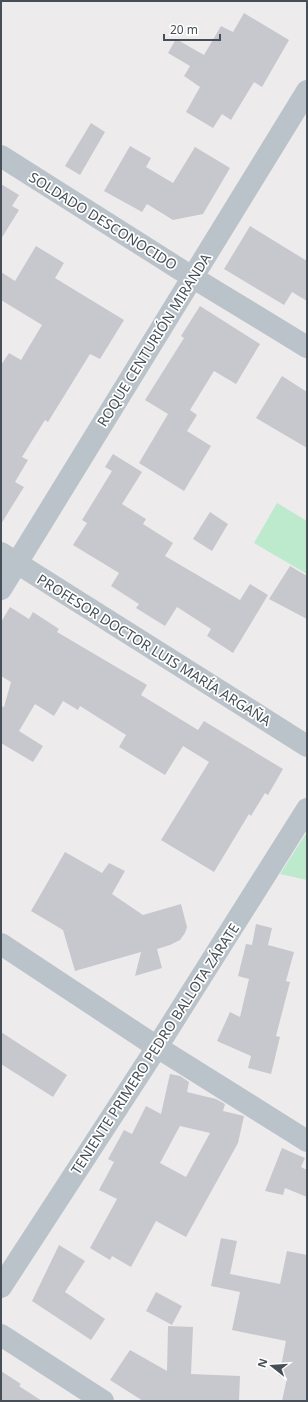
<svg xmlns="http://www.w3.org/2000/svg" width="308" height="1402" viewBox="0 0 308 1402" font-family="'Noto Sans',sans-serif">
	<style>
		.green { fill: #bde9cc }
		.building { fill: #c7c8ce; fill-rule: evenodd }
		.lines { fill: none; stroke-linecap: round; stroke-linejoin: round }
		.street { stroke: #bbc3ca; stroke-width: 22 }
		.labels { text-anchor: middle; stroke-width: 3.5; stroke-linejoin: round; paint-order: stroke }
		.street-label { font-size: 14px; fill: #464f57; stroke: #fff }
	</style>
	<rect width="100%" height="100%" fill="#eeebec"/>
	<path class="green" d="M 277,503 L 307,521 L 307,574 L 254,543 Z
		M 307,832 L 307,880 L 280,874 Z"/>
	<path class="building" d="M 244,13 L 289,40 L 262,87 L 254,82 L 231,120 L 222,114 L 213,128 L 186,112 L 200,87 L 184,76 L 190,66 L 168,53 L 176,39 L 204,55 L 221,26 L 233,32 Z
		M 91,123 L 105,132 L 80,175 L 65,166 Z
		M 130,146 L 151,158 L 146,167 L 173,183 L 195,147 L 230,168 L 203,214 L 173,220 L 147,204 L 142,212 L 104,191 Z
		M 1,184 L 19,195 L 12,206 L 19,210 L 1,239 Z
		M 250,226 L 307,261 L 307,301 L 292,292 L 284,305 L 224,269 Z
		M 36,246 L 64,263 L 55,278 L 124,320 L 100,359 L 90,354 L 48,422 L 45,420 L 22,457 L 28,460 L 15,482 L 24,487 L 1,524 L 1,365 L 9,353 L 21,360 L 42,325 L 1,300 L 1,272 L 15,281 Z
		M 200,306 L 260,344 L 236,384 L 214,371 L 190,410 L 197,415 L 187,431 L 211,446 L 184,491 L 139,463 L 168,414 L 145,400 L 184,338 L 181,336 Z
		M 282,376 L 307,392 L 307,448 L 256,418 Z
		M 113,454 L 142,472 L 122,504 L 146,519 L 143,524 L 173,543 L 165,556 L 240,600 L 250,584 L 268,595 L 233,653 L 207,636 L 211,629 L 177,607 L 165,626 L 136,608 L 139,604 L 111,586 L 119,573 L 73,545 L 87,523 L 82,520 L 112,471 L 105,467 Z
		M 210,512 L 228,524 L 212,551 L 193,539 Z
		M 290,566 L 307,576 L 307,619 L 269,599 Z
		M 10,607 L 29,619 L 33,612 L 59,629 L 57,632 L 147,685 L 141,695 L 198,730 L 204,721 L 283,769 L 268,795 L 265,793 L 251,816 L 249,814 L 214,872 L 161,840 L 209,762 L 183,746 L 165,775 L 119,747 L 126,735 L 80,706 L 78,710 L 63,701 L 54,716 L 35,704 L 19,731 L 43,746 L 33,762 L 1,743 L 1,706 L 4,707 L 11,682 L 1,676 L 1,622 Z
		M 65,852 L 102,873 L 109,863 L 125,871 L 112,894 L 143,915 L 181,904 L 187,927 L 185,933 L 180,940 L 170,945 L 157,949 L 162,968 L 135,976 L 141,952 L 75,971 L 63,930 L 31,911 Z
		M 256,924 L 272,928 L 268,945 L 294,952 L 286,981 L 290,982 L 276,1036 L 280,1037 L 271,1074 L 248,1068 L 251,1056 L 217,1041 L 230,1012 L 240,1017 L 249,979 L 238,976 L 246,944 L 252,945 Z
		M 1,1032 L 67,1075 L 53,1097 L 1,1064 Z
		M 170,1074 L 180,1076 L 189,1082 L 187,1092 L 216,1099 L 225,1104 L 223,1111 L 244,1116 L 238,1143 L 186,1237 L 156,1221 L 131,1267 L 112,1256 L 110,1260 L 90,1248 L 117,1199 L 99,1190 L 114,1162 L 108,1159 L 124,1130 L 132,1134 L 146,1106 L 161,1114 ZM 180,1126 L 210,1133 L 186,1177 L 160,1163 Z
		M 282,1148 L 305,1158 L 301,1167 L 307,1170 L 307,1197 L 285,1188 L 283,1195 L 265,1191 Z
		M 221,1238 L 237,1241 L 230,1274 L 280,1284 L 287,1251 L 307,1255 L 307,1401 L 282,1401 L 287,1378 L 279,1376 L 286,1341 L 232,1330 L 240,1292 L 211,1286 Z
		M 59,1245 L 85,1261 L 65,1292 L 105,1319 L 91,1340 L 32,1301 Z
		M 156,1292 L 182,1306 L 172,1325 L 146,1311 Z
		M 168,1326 L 193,1327 L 191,1374 L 240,1376 L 239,1401 L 143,1401 L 110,1380 L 130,1350 L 167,1371 Z
		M 1,1371 L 21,1384 L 19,1386 L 42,1401 L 1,1401 Z"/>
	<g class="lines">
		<path class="street" d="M 1,156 L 192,277 L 307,347
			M 1,553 L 307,746
			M 1,589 L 307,91
			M 1,944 L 157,1047 L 307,1141
			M 1,1287 L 157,1047 L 307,809
			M 1,1335 L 103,1401"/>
	</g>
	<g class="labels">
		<g class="street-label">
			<text transform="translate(103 221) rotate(32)" y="5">SOLDADO DESCONOCIDO</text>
			<text transform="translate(154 340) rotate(-58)" y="5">ROQUE CENTURIÓN MIRANDA</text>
			<text transform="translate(154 650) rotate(32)" y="5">PROFESOR DOCTOR LUIS MARÍA ARGAÑA</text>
			<text transform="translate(155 1049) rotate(-57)" y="5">TENIENTE PRIMERO PEDRO BALLOTA ZÁRATE</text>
		</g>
	</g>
	<rect width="308" height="1402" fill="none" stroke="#464f57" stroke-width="4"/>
	<g transform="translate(272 1366) rotate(287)" stroke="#ffffff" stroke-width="3" paint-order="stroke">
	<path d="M0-3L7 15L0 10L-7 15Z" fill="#464f57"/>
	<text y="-6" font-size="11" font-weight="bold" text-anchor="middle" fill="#464f57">N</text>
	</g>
	<path d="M164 34v6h56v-6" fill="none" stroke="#464f57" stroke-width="2"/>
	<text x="170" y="34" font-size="12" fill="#464f57" stroke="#ffffff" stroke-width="3" paint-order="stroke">20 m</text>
</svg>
